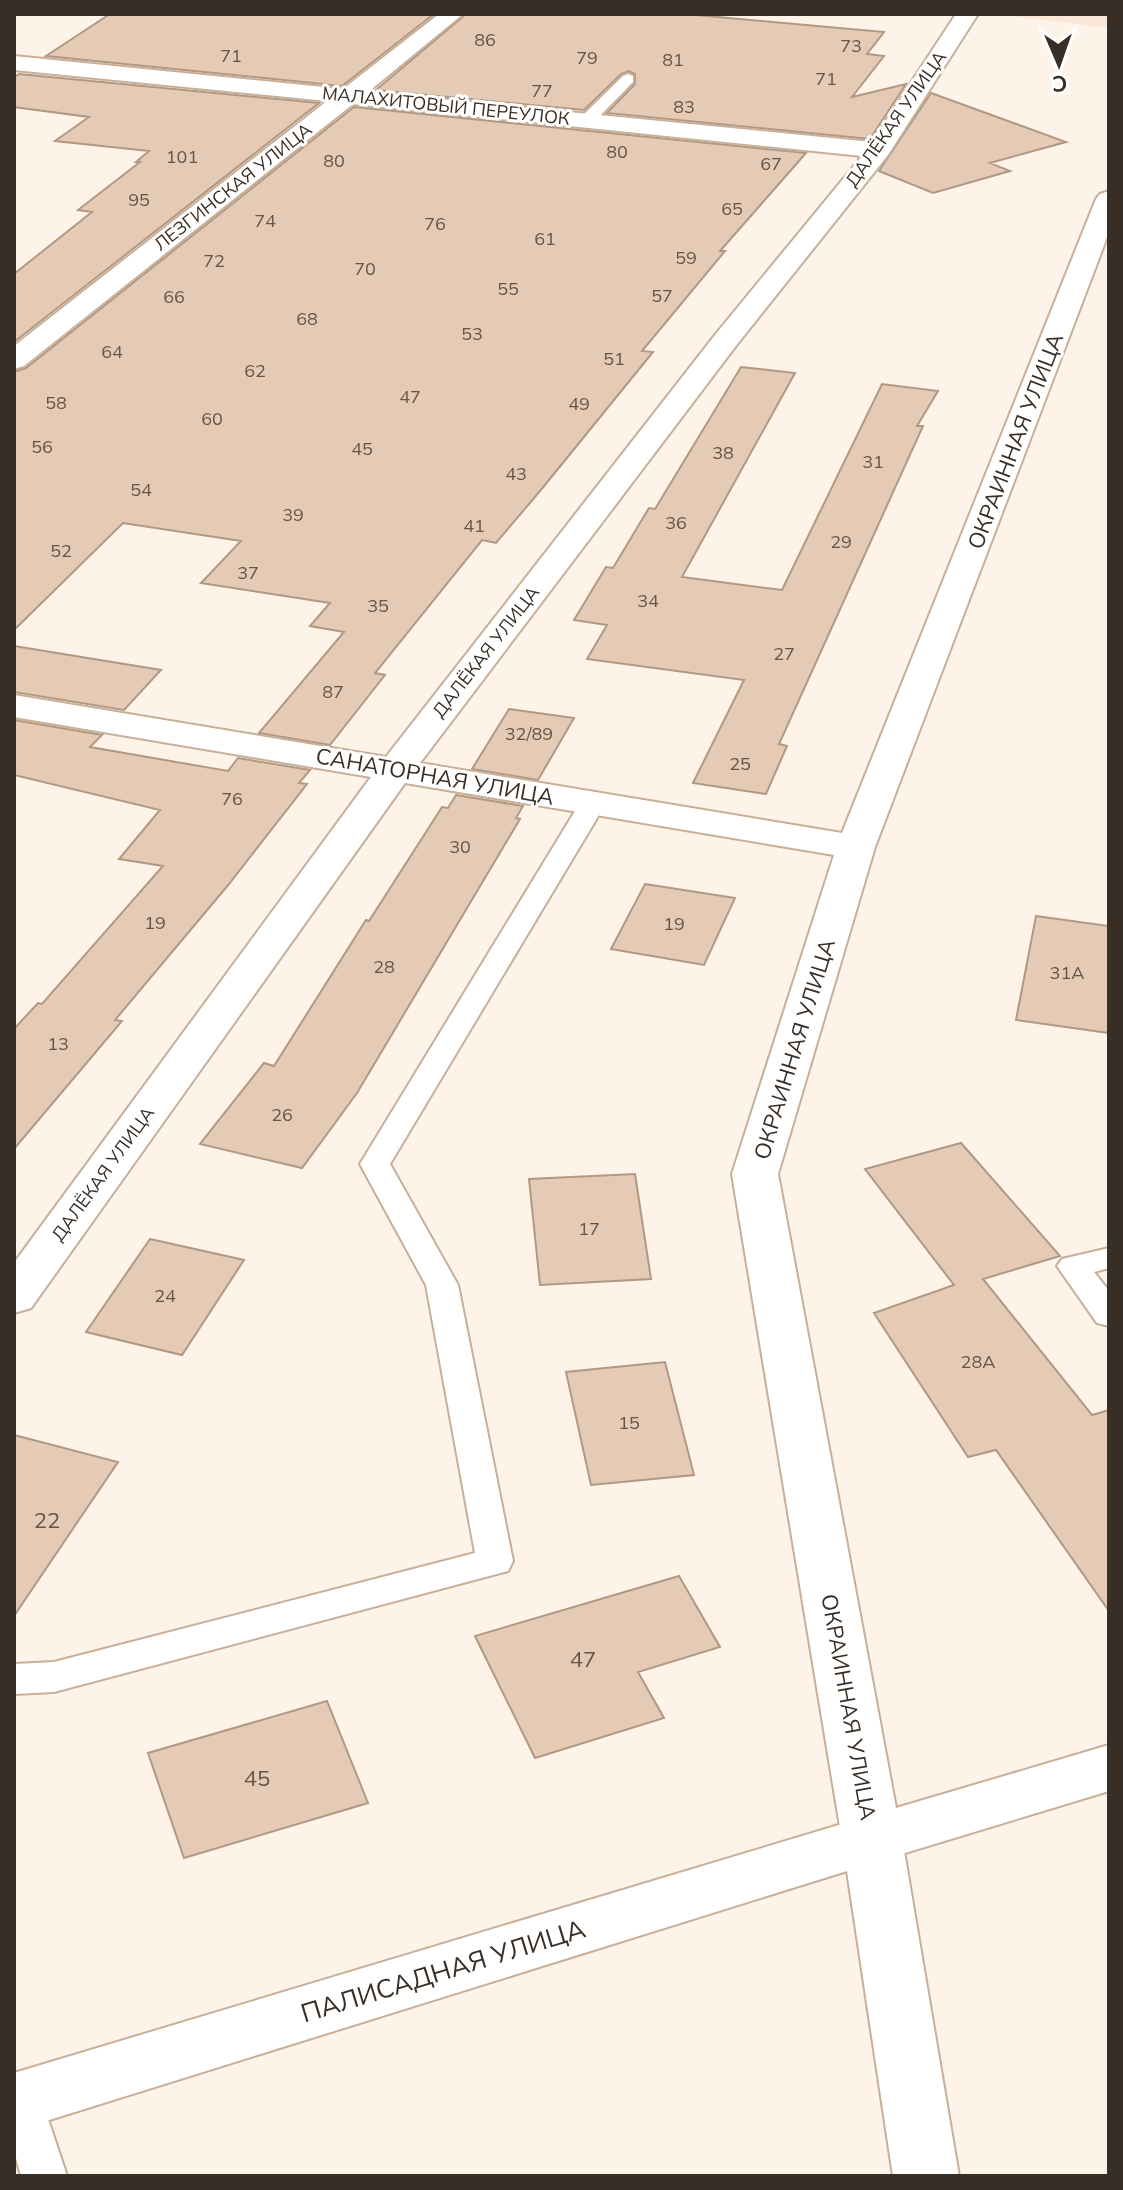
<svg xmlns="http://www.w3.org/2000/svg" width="1123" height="2190" viewBox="0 0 1123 2190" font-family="Mulish,sans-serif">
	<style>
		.industrial { fill: #fae7d7 }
		.building { fill: #e5cbb5; stroke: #b19883; stroke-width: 2 }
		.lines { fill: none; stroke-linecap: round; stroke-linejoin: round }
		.lane-casing { stroke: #c8af99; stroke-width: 4 }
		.street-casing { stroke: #c8af99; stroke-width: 4 }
		.secondary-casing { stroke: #c8af99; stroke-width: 4 }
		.lane { fill: #fff; fill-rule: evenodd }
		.street { fill: #fff; fill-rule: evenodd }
		.secondary { fill: #fff; fill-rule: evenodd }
		.labels { text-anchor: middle; stroke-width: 6; stroke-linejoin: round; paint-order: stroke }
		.number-label { font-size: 18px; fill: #635549 }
		.far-street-label { font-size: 18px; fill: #382e25; stroke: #fff }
		.street-label { font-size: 22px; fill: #382e25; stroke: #fff }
		.near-number-label { font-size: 22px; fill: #635549 }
		.near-street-label { font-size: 26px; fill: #382e25; stroke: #fff }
	</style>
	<rect width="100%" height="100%" fill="#fdf3e9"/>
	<path class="industrial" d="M 1005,14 L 1109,14 L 1109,28 L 1004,15 Z"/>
	<path class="building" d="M 110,14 L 434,14 L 342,86 L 46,56 Z
		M 466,14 L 685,14 L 884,32 L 867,54 L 884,56 L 852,97 L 906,84 L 870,139 L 607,113 L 635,84 L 635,74 L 629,71 L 621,74 L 584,110 L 376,90 Z
		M 19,74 L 319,103 L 14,342 L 14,274 L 92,212 L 78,210 L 140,162 L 136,162 L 149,151 L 55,141 L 89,117 L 14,107 L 14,77 Z
		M 931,93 L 1066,142 L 990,163 L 1010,171 L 933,193 L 879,171 Z
		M 354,107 L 806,153 L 720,251 L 725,251 L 642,351 L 653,352 L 540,491 L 496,543 L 482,540 L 375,673 L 385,675 L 330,745 L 259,733 L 344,632 L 310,626 L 330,603 L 201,583 L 241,541 L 123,523 L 14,630 L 14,372 L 26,368 Z
		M 741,367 L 795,373 L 682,577 L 782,590 L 882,384 L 938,391 L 917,426 L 923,426 L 779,744 L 787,746 L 766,794 L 693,783 L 744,680 L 587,659 L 607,625 L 574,620 L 606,567 L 613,568 L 649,508 L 655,509 Z
		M 14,646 L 161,670 L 124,710 L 14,692 Z
		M 509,709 L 574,718 L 538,780 L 472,769 Z
		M 14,720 L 102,735 L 90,747 L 228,771 L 238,758 L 310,770 L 299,783 L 307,784 L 229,884 L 115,1020 L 122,1021 L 14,1149 L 14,1029 L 38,1003 L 42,1004 L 163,866 L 119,859 L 160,810 L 14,775 Z
		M 456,795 L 523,806 L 516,818 L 520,819 L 357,1093 L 302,1168 L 200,1144 L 264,1063 L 274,1066 L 366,920 L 369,921 L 442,807 L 448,808 Z
		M 645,884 L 735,898 L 704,965 L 611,949 Z
		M 1036,916 L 1109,926 L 1109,1033 L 1016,1020 Z
		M 961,1143 L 1060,1256 L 983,1279 L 1092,1415 L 1109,1410 L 1109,1611 L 996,1450 L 968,1457 L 874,1313 L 954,1285 L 865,1169 Z
		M 635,1174 L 651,1279 L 540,1285 L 529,1179 Z
		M 150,1239 L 244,1260 L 182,1355 L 86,1332 Z
		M 665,1362 L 694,1475 L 591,1485 L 566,1372 Z
		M 14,1435 L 118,1462 L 14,1616 Z
		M 679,1576 L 720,1647 L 638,1672 L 664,1718 L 535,1758 L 475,1636 Z
		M 327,1701 L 368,1803 L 184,1858 L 148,1753 Z"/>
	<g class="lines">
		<g class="lane-casing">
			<path id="lane" d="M 628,74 L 633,76 L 633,82 L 593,123 L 581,123 L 581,117 L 623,76 Z
				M 593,795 L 602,798 L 606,803 L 390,1164 L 458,1285 L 513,1561 L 508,1571 L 54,1692 L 14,1694 L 14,1664 L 54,1662 L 475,1553 L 426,1285 L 360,1164 L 580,803 L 584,798 Z
				M 1109,1248 L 1109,1268 L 1094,1272 L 1109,1291 L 1109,1326 L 1097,1323 L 1057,1266 L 1062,1259 Z
				M 21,2080 L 37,2086 L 67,2176 L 21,2176 L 14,2151 L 14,2083 Z"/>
		</g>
		<g class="street-casing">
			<path id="street" d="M 439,14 L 463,14 L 368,92 L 872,142 L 956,14 L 978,14 L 888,155 L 735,347 L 420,763 L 842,833 L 1096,199 L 1100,194 L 1109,191 L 1109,232 L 875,847 L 778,1174 L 896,1808 L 1109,1745 L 1109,1791 L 872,1863 L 851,1856 L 842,1839 L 732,1174 L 834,855 L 405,783 L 31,1308 L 14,1313 L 14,1263 L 371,777 L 14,717 L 14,695 L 386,757 L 715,335 L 862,156 L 353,104 L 24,366 L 14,369 L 14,346 L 327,101 L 14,70 L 14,56 L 343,89 Z"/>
		</g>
		<g class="secondary-casing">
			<path id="secondary" d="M 872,1815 L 893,1822 L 902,1839 L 959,2176 L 893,2176 L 847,1871 L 14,2131 L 14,2073 Z"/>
		</g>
		<use href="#lane" class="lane"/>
		<use href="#street" class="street"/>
		<use href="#secondary" class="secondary"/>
	</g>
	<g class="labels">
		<g class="number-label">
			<text x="485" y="46">86</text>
			<text x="851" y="52">73</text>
			<text x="231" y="62">71</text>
			<text x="587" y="64">79</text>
			<text x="673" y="66">81</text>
			<text x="826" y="85">71</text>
			<text x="542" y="97">77</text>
			<text x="684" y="113">83</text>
			<text x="617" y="158">80</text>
			<text x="182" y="163">101</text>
			<text x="334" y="167">80</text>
			<text x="771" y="170">67</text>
			<text x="139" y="206">95</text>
			<text x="732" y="215">65</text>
			<text x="265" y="227">74</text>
			<text x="435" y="230">76</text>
			<text x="545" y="245">61</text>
			<text x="686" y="264">59</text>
			<text x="214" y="267">72</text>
			<text x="365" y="275">70</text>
			<text x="508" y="295">55</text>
			<text x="662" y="302">57</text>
			<text x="174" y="303">66</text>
			<text x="307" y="325">68</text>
			<text x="472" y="340">53</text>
			<text x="112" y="358">64</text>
			<text x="614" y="365">51</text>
			<text x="255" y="377">62</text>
			<text x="410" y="403">47</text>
			<text x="56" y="409">58</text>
			<text x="579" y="410">49</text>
			<text x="212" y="425">60</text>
			<text x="42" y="453">56</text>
			<text x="362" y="455">45</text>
			<text x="723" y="459">38</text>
			<text x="873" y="468">31</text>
			<text x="516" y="480">43</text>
			<text x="141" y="496">54</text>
			<text x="293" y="521">39</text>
			<text x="676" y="529">36</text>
			<text x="474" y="532">41</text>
			<text x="841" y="548">29</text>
			<text x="61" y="557">52</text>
			<text x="248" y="579">37</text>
			<text x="648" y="607">34</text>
			<text x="378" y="612">35</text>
			<text x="784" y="660">27</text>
			<text x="333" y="698">87</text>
			<text x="529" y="740">32/89</text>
			<text x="740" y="770">25</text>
			<text x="232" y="805">76</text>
			<text x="460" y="853">30</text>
			<text x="155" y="929">19</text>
			<text x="674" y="930">19</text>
			<text x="384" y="973">28</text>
			<text x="1067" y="979">31А</text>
			<text x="58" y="1050">13</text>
			<text x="282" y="1121">26</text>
			<text x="589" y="1235">17</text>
			<text x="165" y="1302">24</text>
			<text x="978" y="1368">28А</text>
			<text x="629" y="1429">15</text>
		</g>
		<g class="far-street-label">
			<text transform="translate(446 106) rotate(6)" y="6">МАЛАХИТОВЫЙ ПЕРЕУЛОК</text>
			<text transform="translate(896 119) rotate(-55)" y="6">ДАЛЁКАЯ УЛИЦА</text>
			<text transform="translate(233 187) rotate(-38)" y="6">ЛЕЗГИНСКАЯ УЛИЦА</text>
			<text transform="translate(486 652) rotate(-52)" y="6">ДАЛЁКАЯ УЛИЦА</text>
			<text transform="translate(103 1174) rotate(-54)" y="6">ДАЛЁКАЯ УЛИЦА</text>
		</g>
		<g class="street-label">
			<text transform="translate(1015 441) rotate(-69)" y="8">ОКРАИННАЯ УЛИЦА</text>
			<text transform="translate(435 776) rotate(10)" y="8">САНАТОРНАЯ УЛИЦА</text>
			<text transform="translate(794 1049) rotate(-73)" y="8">ОКРАИННАЯ УЛИЦА</text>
			<text transform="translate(849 1707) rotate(80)" y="8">ОКРАИННАЯ УЛИЦА</text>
		</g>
		<g class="near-number-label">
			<text x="47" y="1528">22</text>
			<text x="583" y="1667">47</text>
			<text x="257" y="1786">45</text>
		</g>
		<g class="near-street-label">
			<text transform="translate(443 1971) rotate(-17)" y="9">ПАЛИСАДНАЯ УЛИЦА</text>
		</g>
	</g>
	<rect width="1123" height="2190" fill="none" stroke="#382e25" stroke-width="32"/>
	<g transform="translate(1059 64) rotate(178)" stroke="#ffffff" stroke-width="6" paint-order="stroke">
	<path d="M0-6L14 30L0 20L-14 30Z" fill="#382e25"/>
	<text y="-12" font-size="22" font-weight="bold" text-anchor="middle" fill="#382e25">С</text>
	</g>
</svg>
